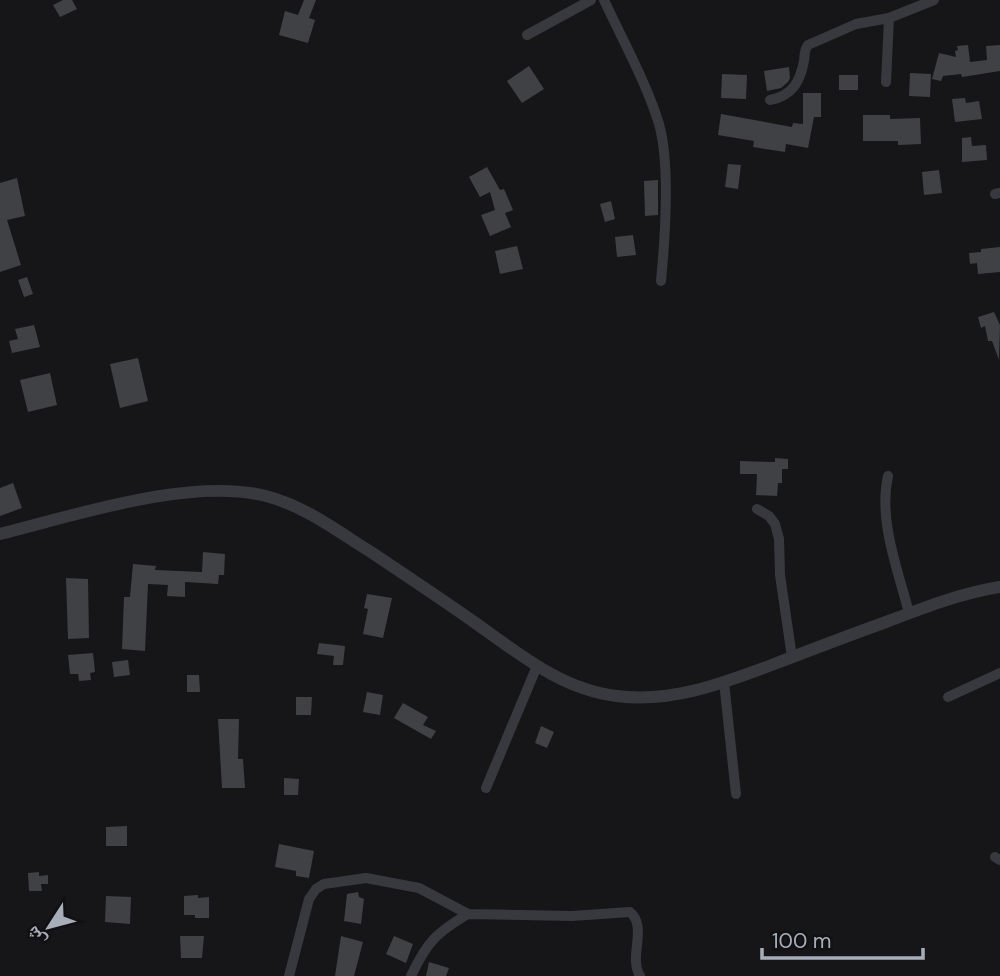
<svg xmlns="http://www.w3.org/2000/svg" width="1000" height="976" viewBox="0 0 1000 976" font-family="'DM Sans','Noto Naskh Arabic',sans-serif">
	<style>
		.building { fill: #404145 }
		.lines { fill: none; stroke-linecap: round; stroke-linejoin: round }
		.minor { stroke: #37393e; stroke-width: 10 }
		.tertiary { stroke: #37393e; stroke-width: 12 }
	</style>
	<rect width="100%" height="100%" fill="#161618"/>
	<path class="building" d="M 63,0 L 72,0 L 77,9 L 60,17 L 53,5 Z
		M 304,0 L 316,0 L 309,18 L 315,20 L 308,43 L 279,35 L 285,11 L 298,15 Z
		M 968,45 L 970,62 L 987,60 L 986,46 L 1000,45 L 1000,71 L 962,77 L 961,74 L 943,76 L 941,81 L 932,79 L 939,53 L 956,57 L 955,51 L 958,50 L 957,46 Z
		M 529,66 L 544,89 L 522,103 L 507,81 Z
		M 789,67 L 790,78 L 788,82 L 781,88 L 767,91 L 764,71 Z
		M 910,73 L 931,74 L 930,97 L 909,96 Z
		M 722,74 L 747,75 L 746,99 L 721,98 Z
		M 839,75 L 858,75 L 858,90 L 839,90 Z
		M 803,93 L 821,93 L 821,117 L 814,117 L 808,148 L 786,144 L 785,152 L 753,147 L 754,141 L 718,135 L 721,114 L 792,127 L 793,123 L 803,124 Z
		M 965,98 L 966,103 L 979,101 L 982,119 L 955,122 L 952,99 Z
		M 863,115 L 890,115 L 890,119 L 920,118 L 921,144 L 898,145 L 898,141 L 863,141 Z
		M 971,137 L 972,146 L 986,145 L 987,160 L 962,162 L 962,138 Z
		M 728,164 L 741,165 L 738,189 L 725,187 Z
		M 487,167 L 500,190 L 504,189 L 513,210 L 505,213 L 511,227 L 490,236 L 481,215 L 495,210 L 490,192 L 480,197 L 469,177 Z
		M 939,170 L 942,193 L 924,195 L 922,172 Z
		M 17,178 L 25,216 L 7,220 L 21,265 L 0,272 L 0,183 Z
		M 658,180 L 658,215 L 645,216 L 644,181 Z
		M 611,201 L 615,219 L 605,222 L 600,204 Z
		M 633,235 L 636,255 L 617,257 L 615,237 Z
		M 517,246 L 523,269 L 500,274 L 495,251 Z
		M 1000,247 L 1000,272 L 978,274 L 977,263 L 970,264 L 969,253 L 981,252 L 981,249 Z
		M 27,277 L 33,294 L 24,297 L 18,280 Z
		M 994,312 L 1000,325 L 999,360 L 992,341 L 988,341 L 985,326 L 981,328 L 978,317 Z
		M 34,325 L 40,347 L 12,353 L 9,341 L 18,339 L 15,329 Z
		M 138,358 L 148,401 L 120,408 L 110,364 Z
		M 50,373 L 57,405 L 28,412 L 20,380 Z
		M 775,458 L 788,459 L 788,469 L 782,469 L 782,483 L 778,483 L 777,496 L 756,495 L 757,474 L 740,474 L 740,461 L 775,462 Z
		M 13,483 L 22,508 L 0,516 L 0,488 Z
		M 203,552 L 225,554 L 224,575 L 219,575 L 218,584 L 185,582 L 185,597 L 167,596 L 168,585 L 148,584 L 145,651 L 122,649 L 124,597 L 130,597 L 133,564 L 156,566 L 155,570 L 202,572 Z
		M 66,578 L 88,579 L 89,638 L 68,639 Z
		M 367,594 L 392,598 L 383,638 L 363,634 L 368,609 L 364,608 Z
		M 319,643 L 345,646 L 343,665 L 333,665 L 334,656 L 317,654 Z
		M 93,653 L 95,672 L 90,673 L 91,680 L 79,681 L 78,674 L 70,674 L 68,655 Z
		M 128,660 L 130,675 L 114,677 L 112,662 Z
		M 187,675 L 199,675 L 200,692 L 187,692 Z
		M 367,692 L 383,695 L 380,715 L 363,712 Z
		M 296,697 L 312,697 L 311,715 L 296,715 Z
		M 403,703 L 428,717 L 423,725 L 436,731 L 431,739 L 394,718 Z
		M 218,719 L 239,719 L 238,759 L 243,759 L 245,788 L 222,788 Z
		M 541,726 L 554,732 L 547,748 L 535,743 Z
		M 284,778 L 299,779 L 298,795 L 284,795 Z
		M 127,826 L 127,846 L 106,846 L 106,827 Z
		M 279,844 L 314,851 L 309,878 L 296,876 L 296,871 L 275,867 Z
		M 39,872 L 39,876 L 48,875 L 48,884 L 41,884 L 42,891 L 29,891 L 28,873 Z
		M 358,892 L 359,897 L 364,899 L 361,924 L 344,921 L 347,894 Z
		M 198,895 L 198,898 L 209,897 L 209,918 L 195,918 L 195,915 L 184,915 L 184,896 Z
		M 106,896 L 131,897 L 130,924 L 105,922 Z
		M 180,936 L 204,936 L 202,958 L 181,958 Z
		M 341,936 L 363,942 L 354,976 L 335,976 Z
		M 394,936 L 413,944 L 406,963 L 386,954 Z
		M 429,962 L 449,968 L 446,976 L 426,976 Z"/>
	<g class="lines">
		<path class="minor" d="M 604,0 C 622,39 647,84 659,124 C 670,163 665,239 661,281
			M 527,35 L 591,0
			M 886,82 L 889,18
			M 770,100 C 792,96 800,82 804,61 C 805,54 804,50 808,45 L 856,24 L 889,18 L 934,0
			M 995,194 L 1000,193
			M 888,476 C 878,520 898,570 909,613
			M 757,509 L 769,516 L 775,524 L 779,539 L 780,575 L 792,657
			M 724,682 L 736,794
			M 948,697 L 1000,673
			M 486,788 L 537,666
			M 995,857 L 1000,860
			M 289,976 L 309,899 L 316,889 L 324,884 L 366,878 L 419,888 L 468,914 L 572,916 L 630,912 C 648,927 628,957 640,976
			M 411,976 C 427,942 436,933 468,914"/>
		<path class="tertiary" d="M 0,534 C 76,515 190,477 266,496 C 305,506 337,531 371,552 C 405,575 440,598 474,622 C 518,653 562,690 617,696 C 670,703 721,684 769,666 C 808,651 847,636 886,622 C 923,608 961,593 1000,587"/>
	</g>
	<g transform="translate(49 927) rotate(234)" stroke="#111113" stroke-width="5" paint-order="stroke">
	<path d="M0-5L12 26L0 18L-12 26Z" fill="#a8aeb9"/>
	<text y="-10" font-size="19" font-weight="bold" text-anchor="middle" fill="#a8aeb9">ش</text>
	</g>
	<path d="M762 948v10h161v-10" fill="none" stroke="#a8aeb9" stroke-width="3.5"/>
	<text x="772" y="948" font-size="21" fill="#a8aeb9" stroke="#111113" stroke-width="5" paint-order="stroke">100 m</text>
</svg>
